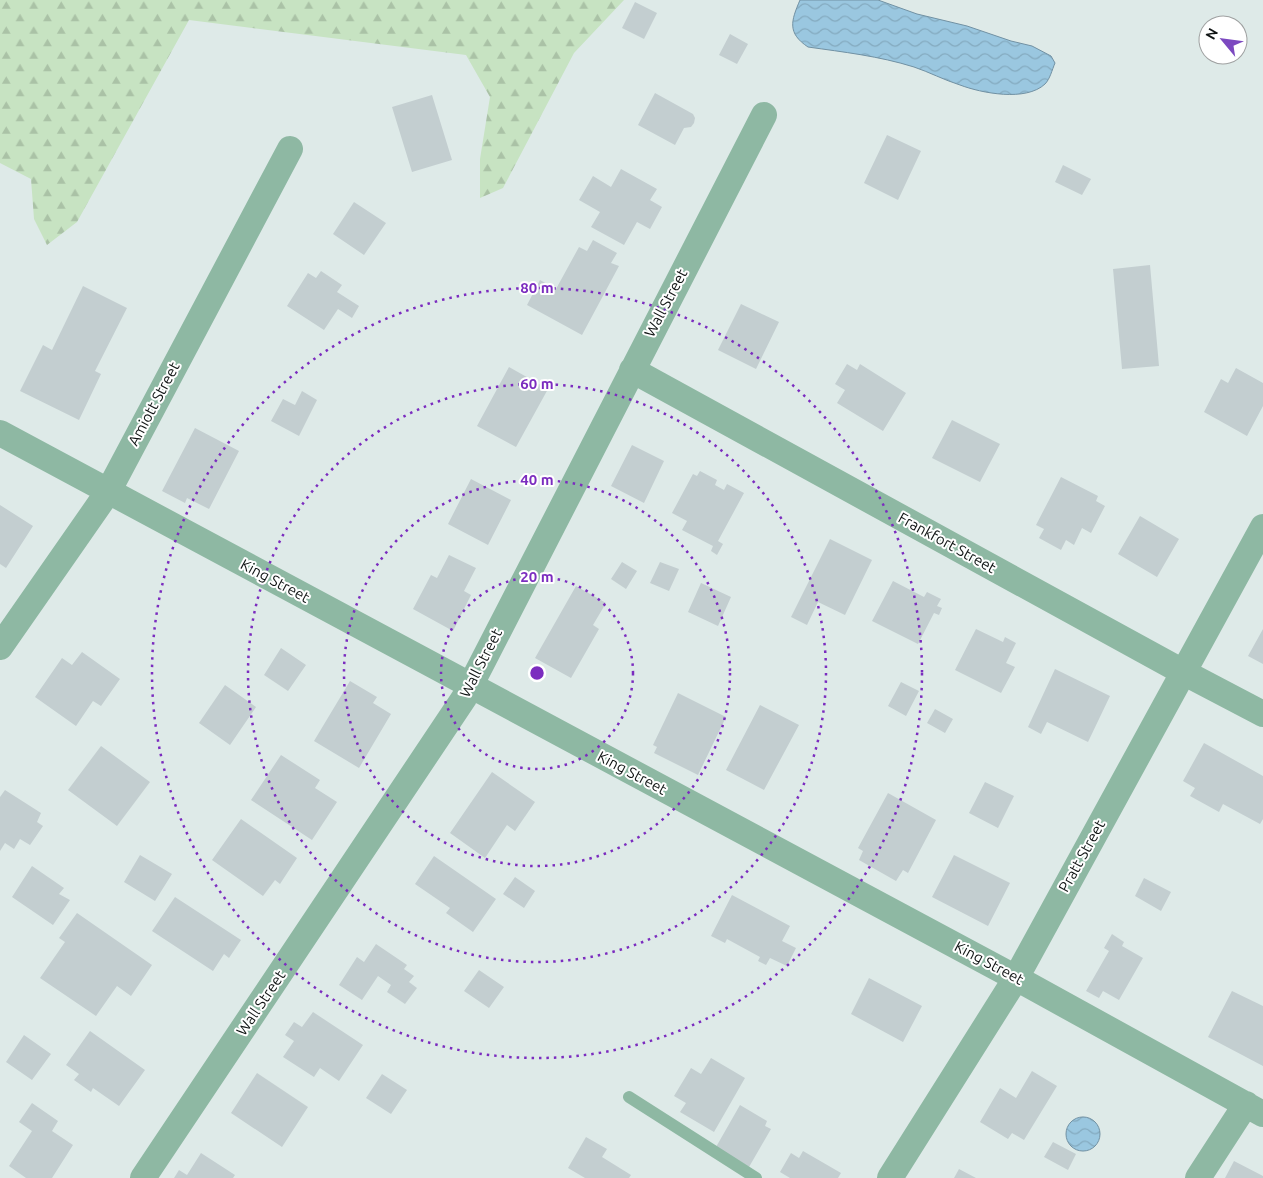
<svg xmlns="http://www.w3.org/2000/svg" width="1263" height="1178" viewBox="0 0 1263 1178" font-family="Ubuntu,sans-serif">
	<style>
		.forest { fill: url(#forest-firs) }
		.water { fill: url(#water-waves); stroke: #7191a3 }
		.building { fill: #c3ced0 }
		.lines { fill: none; stroke-linecap: round; stroke-linejoin: round }
		.service { stroke: #8eb8a3; stroke-width: 12 }
		.minor { stroke: #8eb8a3; stroke-width: 26 }
		.ring { fill: none; stroke: #7b2cbf; stroke-width: 2.5; stroke-dasharray: 2.5 5 }
		.labels { text-anchor: middle; stroke-width: 4; stroke-linejoin: round; paint-order: stroke }
		.street-label { font-size: 15px; fill: #101414; stroke: #fff }
		.centre { fill: #7b2cbf; stroke: #fff; stroke-width: 2.5 }
		.ring-label { font-size: 15px; text-anchor: middle; font-weight: bold; fill: #7b2cbf; stroke: #fff; stroke-width: 4; stroke-linejoin: round; paint-order: stroke }
	</style>
	<defs>
		<pattern id="forest-firs" width="22" height="20" patternUnits="userSpaceOnUse" patternTransform="scale(1.25)"><rect width="22" height="20" fill="#c7e3c2"/><path d="M5 1l3.5 6h-7zM16 11l3.5 6h-7z" fill="#aac2a6"/></pattern>
		<pattern id="water-waves" width="16" height="10" patternUnits="userSpaceOnUse" patternTransform="scale(1.25)"><rect width="16" height="10" fill="#9ac7e0"/><path d="M0 5q4-4 8 0t8 0" fill="none" stroke="#84aabf"/></pattern>
	</defs>
	<rect width="100%" height="100%" fill="#deeae8"/>
	<path class="forest" d="M 0,0 L 624,0 L 574,53 L 503,188 L 480,198 L 480,159 L 490,97 L 466,55 L 189,20 L 77,222 L 47,245 L 34,219 L 31,179 L 0,163 Z"/>
	<path class="water" d="M 800,0 L 878,0 L 917,14 L 967,26 L 1011,41 L 1032,46 L 1051,56 L 1055,63 C 1052,70 1050,79 1045,84 C 1026,102 981,93 960,85 C 944,80 929,72 914,67 C 879,56 843,52 808,47 C 787,33 791,21 800,0 Z
		M1066 1134a17 17 0 1 1 34 0a17 17 0 1 1-34 0Z"/>
	<path class="building" d="M 635,2 L 657,13 L 644,39 L 622,28 Z
		M 730,34 L 748,44 L 737,64 L 719,55 Z
		M 655,93 L 693,114 L 695,118 L 694,123 L 691,127 L 684,128 L 675,145 L 638,125 Z
		M 432,95 L 452,160 L 412,172 L 392,107 Z
		M 887,135 L 921,151 L 898,200 L 864,183 Z
		M 1063,165 L 1091,179 L 1082,195 L 1055,182 Z
		M 621,169 L 657,189 L 650,200 L 662,207 L 650,229 L 637,222 L 624,245 L 591,227 L 600,212 L 579,200 L 593,176 L 611,187 Z
		M 354,202 L 386,223 L 364,255 L 333,234 Z
		M 593,240 L 617,253 L 611,263 L 619,266 L 582,335 L 527,305 L 540,280 L 556,289 L 579,247 L 587,251 Z
		M 1150,265 L 1159,366 L 1122,369 L 1113,269 Z
		M 321,271 L 342,285 L 337,292 L 359,306 L 352,318 L 338,309 L 324,330 L 287,306 L 308,273 L 316,278 Z
		M 83,286 L 127,308 L 95,371 L 101,374 L 79,420 L 20,391 L 43,345 L 52,350 Z
		M 741,304 L 779,322 L 756,369 L 718,350 Z
		M 847,364 L 857,370 L 860,364 L 906,393 L 883,431 L 837,403 L 845,390 L 835,384 Z
		M 509,367 L 548,389 L 516,447 L 477,426 Z
		M 1236,368 L 1263,383 L 1263,406 L 1247,436 L 1204,412 L 1221,379 L 1228,383 Z
		M 302,391 L 317,400 L 299,436 L 271,421 L 283,399 L 295,405 Z
		M 952,420 L 1000,444 L 980,482 L 932,458 Z
		M 195,428 L 239,451 L 209,509 L 187,498 L 185,503 L 162,491 Z
		M 632,445 L 664,461 L 644,503 L 611,486 Z
		M 700,471 L 717,480 L 715,485 L 724,490 L 727,484 L 744,493 L 718,541 L 723,544 L 717,555 L 711,551 L 713,546 L 682,530 L 687,521 L 672,513 L 693,474 L 697,476 Z
		M 1061,477 L 1098,496 L 1096,501 L 1105,506 L 1091,533 L 1082,528 L 1074,545 L 1066,540 L 1061,550 L 1039,538 L 1044,529 L 1036,525 Z
		M 471,479 L 511,500 L 488,545 L 448,524 Z
		M 0,505 L 33,526 L 6,568 L 0,564 Z
		M 1140,516 L 1179,539 L 1157,577 L 1118,554 Z
		M 830,539 L 872,560 L 845,615 L 818,602 L 807,625 L 791,617 Z
		M 449,555 L 476,568 L 464,591 L 471,595 L 453,631 L 413,609 L 431,575 L 437,578 Z
		M 622,562 L 637,571 L 626,589 L 611,579 Z
		M 660,562 L 679,569 L 669,591 L 650,583 Z
		M 893,581 L 924,597 L 927,592 L 941,599 L 937,606 L 942,608 L 939,615 L 934,613 L 918,644 L 872,621 Z
		M 701,583 L 731,597 L 718,626 L 688,612 Z
		M 576,586 L 606,603 L 593,625 L 599,629 L 571,678 L 535,658 Z
		M 976,629 L 1003,642 L 1005,637 L 1016,643 L 1006,663 L 1015,667 L 1001,693 L 955,670 Z
		M 1263,629 L 1263,664 L 1248,656 Z
		M 281,648 L 306,665 L 288,691 L 264,675 Z
		M 82,652 L 120,679 L 101,706 L 93,701 L 76,726 L 35,697 L 62,658 L 72,665 Z
		M 1055,669 L 1110,696 L 1088,742 L 1047,722 L 1041,734 L 1028,727 Z
		M 350,681 L 377,697 L 373,703 L 391,714 L 359,768 L 314,741 Z
		M 901,682 L 919,691 L 906,716 L 888,706 Z
		M 225,685 L 256,707 L 230,745 L 199,723 Z
		M 678,693 L 726,717 L 698,775 L 654,753 L 657,747 L 653,745 Z
		M 760,705 L 799,725 L 764,790 L 726,770 Z
		M 935,709 L 953,719 L 945,733 L 927,723 Z
		M 1204,743 L 1263,776 L 1263,819 L 1260,824 L 1223,804 L 1219,812 L 1190,796 L 1195,788 L 1183,781 Z
		M 101,746 L 150,782 L 117,826 L 68,790 Z
		M 281,755 L 320,780 L 315,788 L 337,802 L 312,840 L 251,800 Z
		M 492,772 L 535,802 L 515,831 L 507,825 L 485,858 L 450,833 Z
		M 985,782 L 1014,796 L 998,828 L 969,813 Z
		M 5,790 L 41,813 L 37,822 L 43,826 L 30,845 L 20,839 L 14,849 L 5,843 L 0,851 L 0,797 Z
		M 888,793 L 936,820 L 908,873 L 903,870 L 896,881 L 859,860 L 863,851 L 858,848 Z
		M 241,819 L 297,858 L 280,884 L 275,880 L 263,896 L 212,860 Z
		M 140,855 L 172,874 L 155,901 L 124,882 Z
		M 954,855 L 1010,883 L 988,926 L 932,897 Z
		M 434,856 L 496,899 L 473,932 L 446,913 L 450,908 L 415,884 Z
		M 32,866 L 64,888 L 59,894 L 70,900 L 53,925 L 12,897 Z
		M 515,877 L 535,891 L 524,908 L 503,894 Z
		M 1144,878 L 1171,892 L 1161,911 L 1135,896 Z
		M 732,895 L 790,926 L 782,941 L 796,948 L 787,966 L 770,958 L 766,965 L 758,961 L 760,957 L 727,939 L 725,943 L 711,936 Z
		M 175,897 L 241,940 L 229,958 L 224,954 L 213,971 L 152,931 Z
		M 77,913 L 152,965 L 131,996 L 117,986 L 96,1016 L 40,978 L 65,942 L 59,938 Z
		M 1112,934 L 1124,942 L 1122,946 L 1143,958 L 1119,1000 L 1103,991 L 1099,998 L 1086,991 L 1109,951 L 1104,948 Z
		M 376,944 L 407,965 L 404,969 L 414,976 L 409,982 L 417,988 L 405,1004 L 387,992 L 391,985 L 378,976 L 362,1000 L 339,985 L 357,957 L 364,962 Z
		M 479,970 L 504,987 L 489,1008 L 464,991 Z
		M 869,978 L 922,1006 L 903,1042 L 851,1014 Z
		M 1232,991 L 1263,1006 L 1263,1066 L 1208,1037 Z
		M 313,1012 L 363,1045 L 339,1081 L 320,1068 L 314,1077 L 283,1057 L 294,1041 L 285,1035 L 294,1022 L 302,1027 Z
		M 90,1031 L 145,1070 L 119,1106 L 93,1088 L 91,1092 L 74,1080 L 79,1074 L 66,1065 Z
		M 24,1035 L 51,1054 L 32,1080 L 6,1062 Z
		M 711,1058 L 745,1078 L 714,1132 L 680,1112 L 686,1103 L 674,1096 L 691,1068 L 701,1074 Z
		M 1032,1071 L 1057,1086 L 1024,1140 L 1012,1133 L 1008,1139 L 980,1122 L 1000,1088 L 1016,1098 Z
		M 257,1073 L 308,1107 L 282,1147 L 231,1113 Z
		M 382,1074 L 407,1090 L 391,1114 L 366,1098 Z
		M 32,1103 L 58,1121 L 52,1131 L 73,1145 L 52,1178 L 26,1178 L 9,1166 L 32,1131 L 19,1122 Z
		M 740,1105 L 767,1121 L 765,1126 L 771,1129 L 749,1167 L 716,1147 Z
		M 586,1137 L 607,1149 L 602,1157 L 631,1175 L 629,1178 L 585,1178 L 568,1168 Z
		M 1053,1142 L 1076,1154 L 1068,1170 L 1044,1157 Z
		M 803,1151 L 841,1173 L 838,1178 L 790,1178 L 780,1172 L 791,1153 L 799,1158 Z
		M 201,1153 L 235,1175 L 233,1178 L 174,1178 L 179,1170 L 187,1175 Z
		M 1234,1161 L 1263,1176 L 1263,1178 L 1225,1178 Z
		M 959,1169 L 976,1178 L 954,1178 Z"/>
	<g class="lines">
		<path class="service" d="M 629,1097 L 756,1178"/>
		<path class="minor" d="M 632,370 L 1183,672 L 1263,714
			M 0,433 L 1016,978 L 1263,1114
			M 0,647 L 108,492 L 290,149
			M 143,1178 L 464,698 L 764,115
			M 890,1178 L 1016,978 L 1263,527
			M 1198,1178 L 1246,1104"/>
	</g>
	<g class="ring">
		<circle cx="537" cy="673" r="96"/>
		<circle cx="537" cy="673" r="193"/>
		<circle cx="537" cy="673" r="289"/>
		<circle cx="537" cy="673" r="385"/>
	</g>
	<g class="labels">
		<g class="street-label">
			<text transform="translate(666 303) rotate(-62)" y="5">Wall Street</text>
			<text transform="translate(154 404) rotate(-62)" y="5">Amiott Street</text>
			<text transform="translate(947 543) rotate(29)" y="5">Frankfort Street</text>
			<text transform="translate(275 581) rotate(28)" y="5">King Street</text>
			<text transform="translate(481 663) rotate(-63)" y="5">Wall Street</text>
			<text transform="translate(632 773) rotate(28)" y="5">King Street</text>
			<text transform="translate(1082 856) rotate(-61)" y="5">Pratt Street</text>
			<text transform="translate(989 963) rotate(28)" y="5">King Street</text>
			<text transform="translate(261 1003) rotate(-56)" y="5">Wall Street</text>
		</g>
	</g>
	<circle cx="537" cy="673" r="8" class="centre"/>
	<g class="ring-label">
		<text x="537" y="293">80 m</text>
		<text x="537" y="389">60 m</text>
		<text x="537" y="485">40 m</text>
		<text x="537" y="582">20 m</text>
	</g>
	<g transform="translate(1223 40) rotate(299)"><circle r="24" fill="#ffffff" stroke="#9fa1a1"/>
	<path d="M0-4L9 19L0 12L-9 19Z" fill="#7c49c0"/>
	<text y="-8" font-size="14" font-weight="bold" text-anchor="middle" fill="#101414">N</text>
	</g>
</svg>
